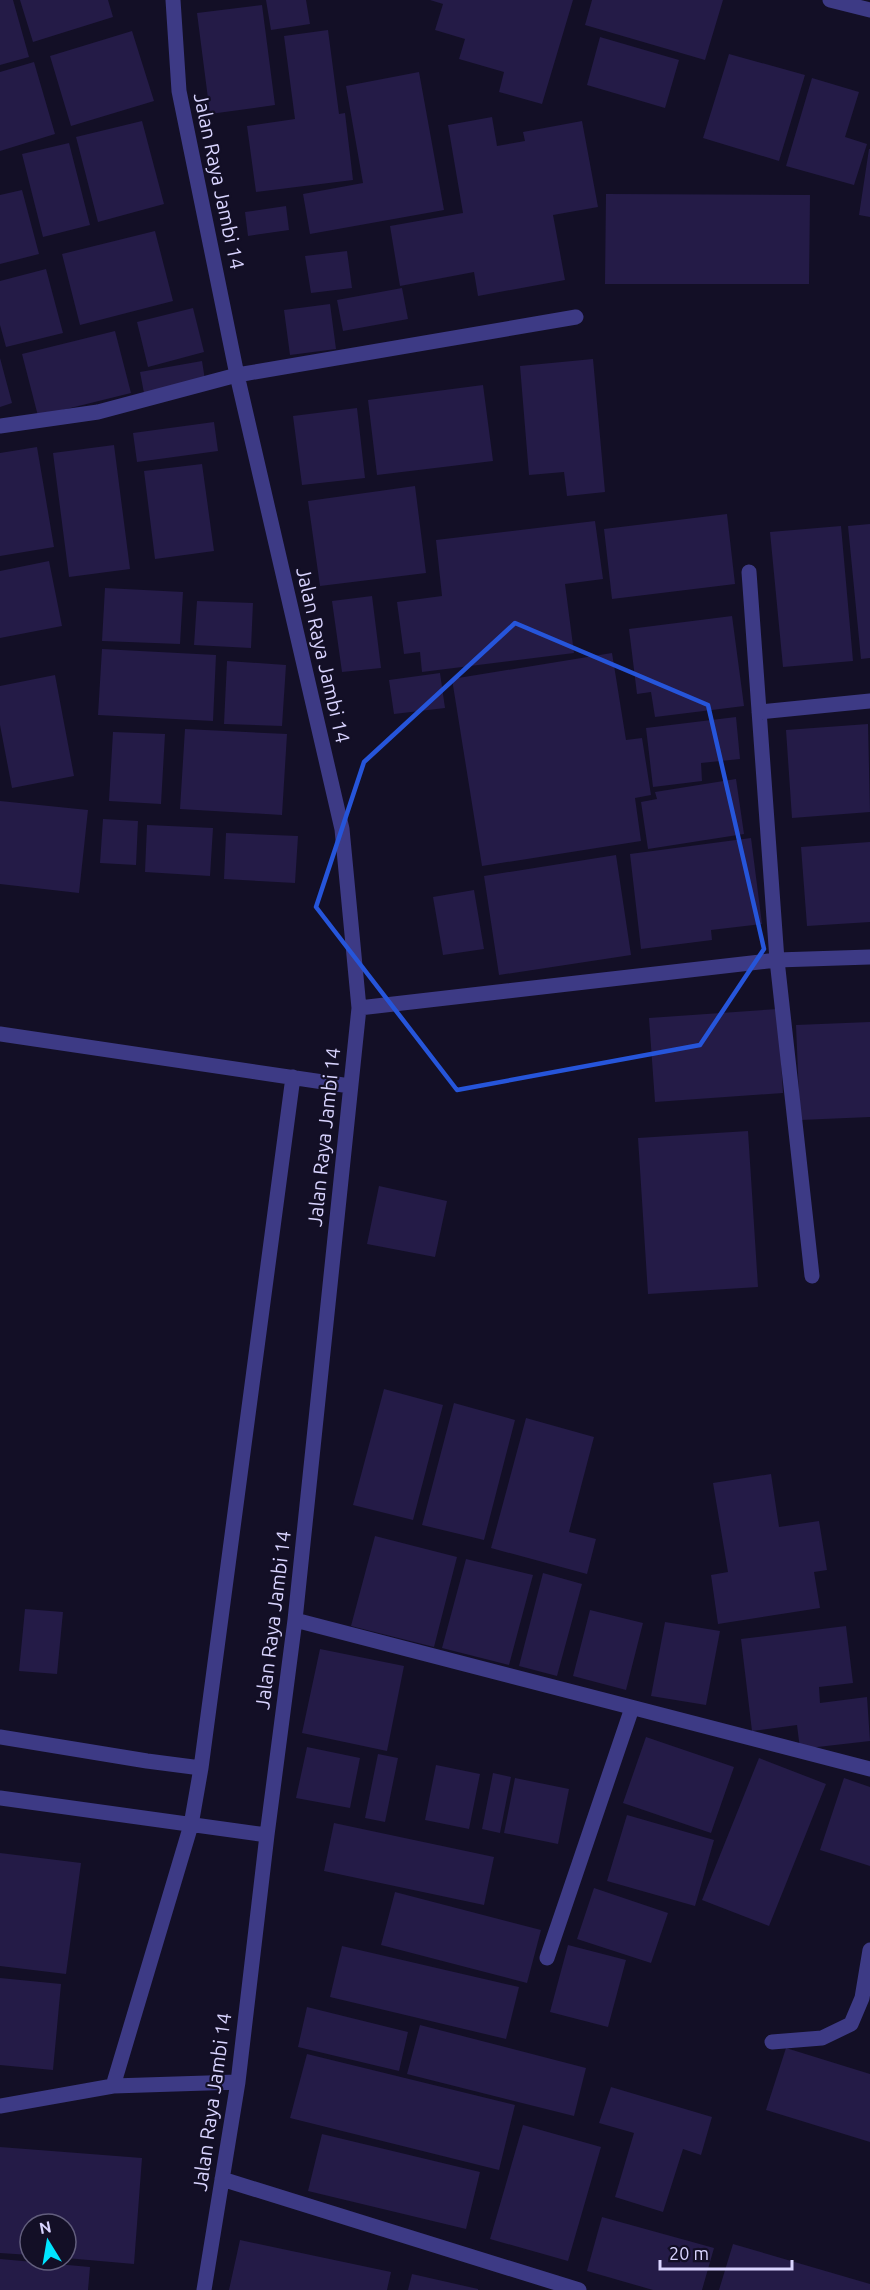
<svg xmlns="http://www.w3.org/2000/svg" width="870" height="2290" viewBox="0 0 870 2290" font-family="Ubuntu,sans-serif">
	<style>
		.building { fill: #241b47 }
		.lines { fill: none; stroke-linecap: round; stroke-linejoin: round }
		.minor { stroke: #3d3a85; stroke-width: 15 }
		.marked { fill: none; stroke: #2655da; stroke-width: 4.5; stroke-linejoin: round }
		.labels { text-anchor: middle; stroke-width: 4.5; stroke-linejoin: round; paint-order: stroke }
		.street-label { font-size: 20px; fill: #d9d4ff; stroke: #130f26 }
	</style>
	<rect width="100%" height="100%" fill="#130f26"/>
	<path class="building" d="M 0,0 L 13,0 L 29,57 L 0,65 Z
		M 20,0 L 108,0 L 113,17 L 33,42 Z
		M 266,0 L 306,0 L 310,24 L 271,30 Z
		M 430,0 L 573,0 L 542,104 L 499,92 L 504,72 L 459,59 L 465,39 L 435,30 L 443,4 Z
		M 592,0 L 723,0 L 705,60 L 585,25 Z
		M 262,5 L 275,105 L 210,114 L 197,13 Z
		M 328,30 L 339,114 L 345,113 L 353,180 L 256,192 L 247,126 L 295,119 L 284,36 Z
		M 132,31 L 154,101 L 71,126 L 50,56 Z
		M 600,37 L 679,60 L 665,108 L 587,85 Z
		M 729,54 L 805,75 L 779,161 L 703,138 Z
		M 34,62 L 55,134 L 0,151 L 0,72 Z
		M 419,72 L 444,210 L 310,234 L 303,194 L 363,183 L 346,86 Z
		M 812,78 L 859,92 L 845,137 L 867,144 L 854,185 L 786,166 Z
		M 492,117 L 497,146 L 525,141 L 523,132 L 582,121 L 598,207 L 553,215 L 565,280 L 478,296 L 474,272 L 400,286 L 390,226 L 463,213 L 448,125 Z
		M 142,121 L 164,204 L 98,222 L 76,137 Z
		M 69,143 L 90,225 L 43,237 L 22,154 Z
		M 869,149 L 870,149 L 870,217 L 859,215 Z
		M 22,190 L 39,254 L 0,264 L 0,195 Z
		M 606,194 L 810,195 L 809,284 L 605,284 Z
		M 286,206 L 289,230 L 248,236 L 245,212 Z
		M 155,231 L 173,301 L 80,325 L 62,254 Z
		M 347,251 L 352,288 L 311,293 L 305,256 Z
		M 46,269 L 63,333 L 6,347 L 0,325 L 0,281 Z
		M 402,288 L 408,319 L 343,331 L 337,300 Z
		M 330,304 L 336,349 L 290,355 L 284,310 Z
		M 193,308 L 204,352 L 148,367 L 137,322 Z
		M 115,331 L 131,393 L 38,416 L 22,354 Z
		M 0,358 L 12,403 L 0,407 Z
		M 593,359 L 605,492 L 567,496 L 564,472 L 529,475 L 520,366 Z
		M 202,361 L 205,380 L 144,393 L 140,372 Z
		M 483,385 L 493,461 L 377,475 L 368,400 Z
		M 357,408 L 365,478 L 302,485 L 293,416 Z
		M 214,422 L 218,451 L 137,462 L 133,433 Z
		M 114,445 L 130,569 L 69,577 L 53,453 Z
		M 37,447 L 54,547 L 0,556 L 0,453 Z
		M 202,464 L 214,551 L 155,559 L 144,471 Z
		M 415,486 L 426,573 L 320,586 L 308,501 Z
		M 727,514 L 735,584 L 612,599 L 604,529 Z
		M 595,521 L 603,579 L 565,584 L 574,653 L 422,672 L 420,652 L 404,654 L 397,602 L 442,596 L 436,540 Z
		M 870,524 L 870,658 L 861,659 L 848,526 Z
		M 841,526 L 853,661 L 783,667 L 770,532 Z
		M 49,561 L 62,626 L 0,638 L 0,571 Z
		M 105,588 L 183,592 L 180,644 L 102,641 Z
		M 372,596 L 381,668 L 342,672 L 332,601 Z
		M 197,601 L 253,603 L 251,648 L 194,645 Z
		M 732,616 L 744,706 L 655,717 L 651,692 L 637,694 L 629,629 Z
		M 102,649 L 216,655 L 213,721 L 98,715 Z
		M 612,653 L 626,740 L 642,738 L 651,795 L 635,798 L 641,841 L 482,866 L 452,679 Z
		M 227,661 L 286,665 L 282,726 L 224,724 Z
		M 440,673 L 445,708 L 394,714 L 389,680 Z
		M 55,675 L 74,776 L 12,788 L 0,725 L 0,686 Z
		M 736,717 L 740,759 L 701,763 L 702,781 L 653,787 L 646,728 Z
		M 868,724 L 870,812 L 792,818 L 786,730 Z
		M 185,729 L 287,734 L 282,815 L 180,809 Z
		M 113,732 L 165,734 L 161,804 L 109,801 Z
		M 736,779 L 744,834 L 648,849 L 641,802 L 657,799 L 655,792 Z
		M 0,801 L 88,810 L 79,893 L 0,884 Z
		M 103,819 L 138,821 L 136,865 L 100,863 Z
		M 147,825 L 213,828 L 210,876 L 145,872 Z
		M 226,833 L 298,836 L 295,883 L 224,879 Z
		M 751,838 L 762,924 L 711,930 L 712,940 L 641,949 L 630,854 Z
		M 870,842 L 870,922 L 807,926 L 801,847 Z
		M 616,855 L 631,955 L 499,975 L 484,876 Z
		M 474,890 L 484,949 L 443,955 L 433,897 Z
		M 778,1009 L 783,1093 L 655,1102 L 649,1018 Z
		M 870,1022 L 870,1117 L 800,1120 L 796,1025 Z
		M 748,1131 L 758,1287 L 648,1294 L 638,1138 Z
		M 379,1186 L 447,1201 L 435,1257 L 367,1244 Z
		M 384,1389 L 443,1405 L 413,1520 L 353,1505 Z
		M 454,1403 L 515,1420 L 484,1540 L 422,1525 Z
		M 526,1418 L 594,1437 L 569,1532 L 596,1539 L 587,1574 L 491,1548 Z
		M 771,1474 L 779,1527 L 819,1521 L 827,1570 L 814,1572 L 820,1608 L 718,1624 L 711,1575 L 728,1572 L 713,1483 Z
		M 375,1536 L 457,1557 L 434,1647 L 351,1626 Z
		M 466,1559 L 533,1575 L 509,1665 L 442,1648 Z
		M 543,1573 L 582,1584 L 557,1676 L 519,1666 Z
		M 25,1609 L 63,1612 L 57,1674 L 19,1671 Z
		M 590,1610 L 643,1623 L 626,1690 L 573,1676 Z
		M 665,1622 L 720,1631 L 706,1705 L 651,1696 Z
		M 846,1626 L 853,1683 L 819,1687 L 820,1703 L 867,1697 L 870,1741 L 800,1749 L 797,1725 L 752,1731 L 741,1639 Z
		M 320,1649 L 404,1666 L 387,1751 L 302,1733 Z
		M 646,1737 L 734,1767 L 711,1833 L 623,1803 Z
		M 307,1747 L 360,1758 L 350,1808 L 296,1798 Z
		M 378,1754 L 398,1758 L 385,1822 L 365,1818 Z
		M 759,1758 L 826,1784 L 769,1926 L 702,1900 Z
		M 436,1765 L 480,1774 L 469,1829 L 425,1820 Z
		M 493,1773 L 511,1777 L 500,1833 L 482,1829 Z
		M 515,1778 L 569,1789 L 558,1844 L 504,1833 Z
		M 844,1778 L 870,1787 L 870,1866 L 820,1850 Z
		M 627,1815 L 714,1840 L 695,1906 L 607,1881 Z
		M 334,1823 L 494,1857 L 484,1905 L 324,1871 Z
		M 0,1853 L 81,1863 L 66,1974 L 0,1966 Z
		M 594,1888 L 668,1913 L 651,1963 L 577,1939 Z
		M 395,1892 L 541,1930 L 527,1983 L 381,1945 Z
		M 568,1945 L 626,1960 L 608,2027 L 550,2012 Z
		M 342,1946 L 519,1987 L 506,2039 L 330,1997 Z
		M 0,1978 L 61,1984 L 53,2070 L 0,2065 Z
		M 307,2007 L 408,2032 L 399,2071 L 298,2047 Z
		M 420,2025 L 586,2068 L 574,2116 L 407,2074 Z
		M 786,2048 L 870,2074 L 870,2142 L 766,2110 Z
		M 307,2054 L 515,2105 L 499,2170 L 290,2118 Z
		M 611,2087 L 712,2117 L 701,2155 L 683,2149 L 663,2212 L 615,2197 L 634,2133 L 599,2123 Z
		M 523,2125 L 601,2147 L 568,2261 L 490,2239 Z
		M 322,2134 L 480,2172 L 466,2229 L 308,2191 Z
		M 0,2147 L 142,2158 L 134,2264 L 66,2258 L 66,2224 L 30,2224 L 30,2255 L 0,2253 Z
		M 602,2217 L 714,2248 L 702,2290 L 653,2290 L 587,2271 Z
		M 240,2240 L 391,2272 L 387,2290 L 229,2290 Z
		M 733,2244 L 870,2284 L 870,2290 L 719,2290 Z
		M 0,2259 L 90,2267 L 88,2290 L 0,2290 Z
		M 412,2274 L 478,2289 L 478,2290 L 408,2290 Z"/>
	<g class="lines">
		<path class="minor" d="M 173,0 L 179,91 L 237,375 L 342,829 L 359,1008 L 295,1620 L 267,1835 L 238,2082 L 204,2290
			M 830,0 L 870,10
			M 0,426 L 98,412 L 237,375 L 576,317
			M 749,572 L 777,960 L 812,1276
			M 759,712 L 870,701
			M 359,1008 L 777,960 L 870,957
			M 0,1034 L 350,1086
			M 295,1620 L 870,1769
			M 0,1737 L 147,1761 L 201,1768 L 293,1077
			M 0,1798 L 267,1835
			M 547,1958 L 632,1708
			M 772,2042 L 822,2038 L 851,2024 L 862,1998 L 870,1950
			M 113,2086 L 191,1825 L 201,1768
			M 0,2106 L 113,2086 L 238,2082
			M 222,2179 L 579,2290"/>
	</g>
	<path class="marked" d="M 515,623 L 708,705 L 764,949 L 700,1045 L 457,1090 L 316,907 L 364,762 Z"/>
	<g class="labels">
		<g class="street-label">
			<text transform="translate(219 181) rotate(78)" y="7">Jalan Raya Jambi 14</text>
			<text transform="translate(323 655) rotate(77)" y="7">Jalan Raya Jambi 14</text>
			<text transform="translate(324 1137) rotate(-84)" y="7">Jalan Raya Jambi 14</text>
			<text transform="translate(273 1620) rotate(-83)" y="7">Jalan Raya Jambi 14</text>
			<text transform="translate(212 2102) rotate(-82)" y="7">Jalan Raya Jambi 14</text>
		</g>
	</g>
	<g transform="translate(48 2242) rotate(349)"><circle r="28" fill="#130f26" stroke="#625e7d" stroke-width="1.5"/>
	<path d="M0-4.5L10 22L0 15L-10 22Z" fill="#00e5ff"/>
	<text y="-9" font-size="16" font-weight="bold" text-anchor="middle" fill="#d9d4ff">N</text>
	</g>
	<path d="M660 2260v9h132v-9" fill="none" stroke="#d9d4ff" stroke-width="3"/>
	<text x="669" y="2260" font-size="18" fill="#d9d4ff" stroke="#130f26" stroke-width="4.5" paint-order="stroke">20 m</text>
</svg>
